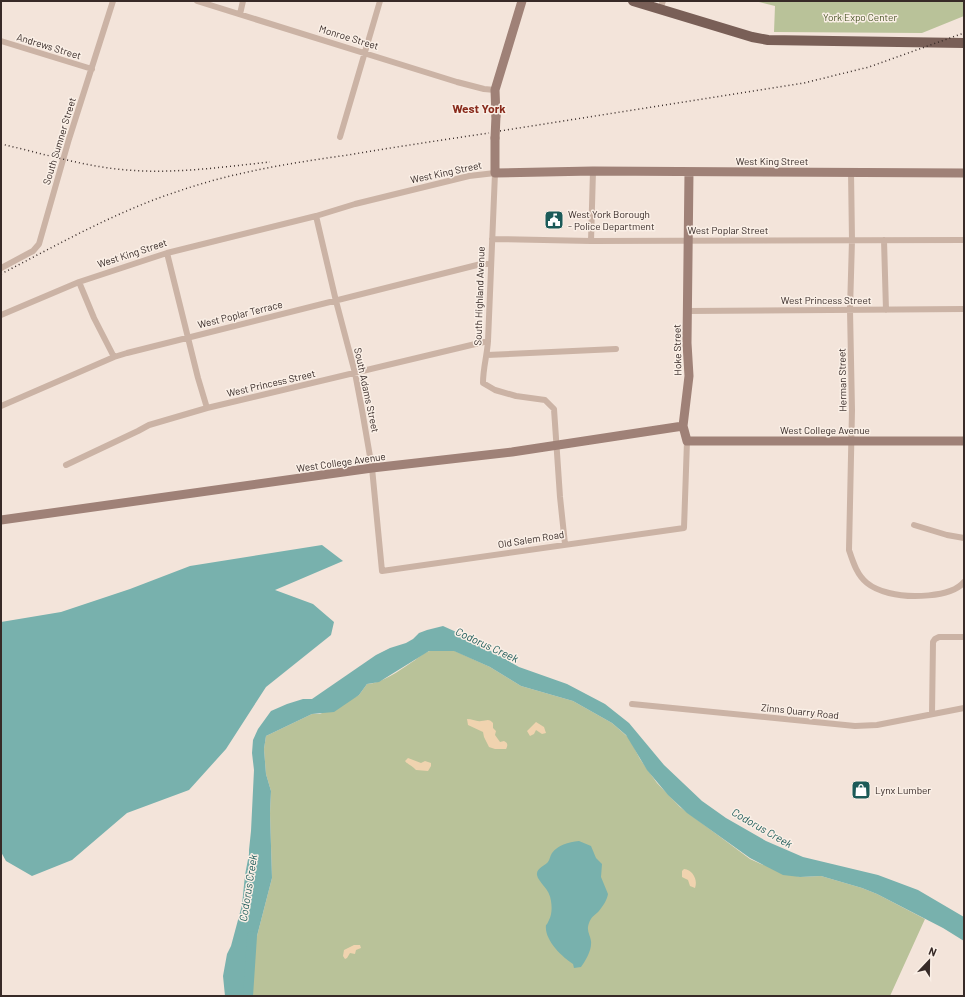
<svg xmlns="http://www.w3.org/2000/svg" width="965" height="997" viewBox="0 0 965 997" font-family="Barlow,sans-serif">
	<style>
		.green { fill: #b9c299 }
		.sand { fill: #f0d3af }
		.water { fill: #78b1ad }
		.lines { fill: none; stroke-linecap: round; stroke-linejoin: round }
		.river { stroke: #78b1ad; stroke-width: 10 }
		.street { stroke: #cbb3a5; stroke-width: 6 }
		.secondary { stroke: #9f8177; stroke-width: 9 }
		.primary { stroke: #795f57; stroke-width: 10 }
		.rail { stroke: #372a27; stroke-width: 1.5; stroke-dasharray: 1 3; stroke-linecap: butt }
		.secondary-bridge { stroke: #9f8177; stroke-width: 9 }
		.labels { text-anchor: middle; stroke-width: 3; stroke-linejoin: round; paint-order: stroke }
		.park-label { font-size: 10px; fill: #4a5629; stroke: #faefe6 }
		.street-label { font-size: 10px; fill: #372a27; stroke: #faefe6 }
		.poi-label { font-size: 10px; fill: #372a27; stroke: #faefe6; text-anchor: start }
		.water-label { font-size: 11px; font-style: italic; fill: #1b5a58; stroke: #faefe6 }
		.quarter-label { font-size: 12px; font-weight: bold; fill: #892b1c; stroke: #faefe6 }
	</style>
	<rect width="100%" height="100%" fill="#f3e4da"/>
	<path class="green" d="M 755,1 L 964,1 L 964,16 L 922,33 L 774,32 L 775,6 Z
		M 434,650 L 455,651 L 490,667 L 521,686 L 573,701 L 612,723 L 629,738 L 640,759 L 657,783 L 680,807 L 750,859 L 761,864 L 800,877 L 821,876 L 862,888 L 877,894 L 925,919 L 890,996 L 246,996 L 245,978 L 247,958 L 257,936 L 272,878 L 270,813 L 271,791 L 266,774 L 264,749 L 266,736 L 312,714 L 320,714 L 359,695 L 367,684 C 382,683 399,671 412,662 C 419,658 424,651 434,650 Z"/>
	<path class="sand" d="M 467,719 C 472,719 477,722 481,721 C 487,721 488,718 493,723 L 493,728 L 496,731 L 495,735 L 500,742 L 504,741 C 508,743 508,745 506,749 L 495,749 L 489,747 L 484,737 L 483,732 L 468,725 Z
		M 536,722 L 544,727 L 546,733 L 542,734 L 536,730 L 534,734 L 530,736 L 527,731 Z
		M 408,758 L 421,763 L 425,761 L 431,763 L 431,766 L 428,771 L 416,770 C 413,766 408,765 405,761 Z
		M 684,869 C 693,870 698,880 695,888 L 690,886 L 688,880 L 682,877 L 682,871 Z
		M 354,945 L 360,945 L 361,948 L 356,950 L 355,954 L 350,953 L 347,958 L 345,959 L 343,956 L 344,950 Z"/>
	<path class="water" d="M 322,545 L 343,561 L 275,590 L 313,604 L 334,622 L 331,635 L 266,687 L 226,749 L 189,790 L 127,813 L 72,860 L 32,876 L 6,861 L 1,852 L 1,622 L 61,612 L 130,589 L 190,566 Z
		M 443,626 L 474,640 L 481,645 L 519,667 L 567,684 L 605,704 L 629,723 L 664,765 L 702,801 L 726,818 L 766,841 L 803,857 L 878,875 L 918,890 L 964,917 L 964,941 L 943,928 L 877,894 L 862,888 L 821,876 L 800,877 L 783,875 L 750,858 L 687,813 L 668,795 L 647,770 L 626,735 L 612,723 L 573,701 L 521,686 L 490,667 L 454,651 L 429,651 L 379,682 L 367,684 L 359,695 L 334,712 L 312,714 L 266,736 L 264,749 L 266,774 L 271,791 L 270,813 L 272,878 L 257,936 L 247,958 L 245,978 L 246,996 L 225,996 L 223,976 L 227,954 L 231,946 L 242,905 L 245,875 L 249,854 L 249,850 L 251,831 L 254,770 L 252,753 L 253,740 L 258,729 L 271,711 L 287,704 L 303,699 L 312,699 L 376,655 L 390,648 L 406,643 L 413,639 L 419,633 L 427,630 Z
		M 579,841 L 591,846 L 596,858 L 602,864 L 601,877 L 608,894 C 607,900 603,906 599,911 C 595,915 591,917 589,923 C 586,931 590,934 591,941 C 592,950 586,960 581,967 L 574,968 L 573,964 C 562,957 544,940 546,925 C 547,925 549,920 549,920 C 552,914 552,907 551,901 C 550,889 538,882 537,875 C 536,868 545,866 548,862 C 550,859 550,856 552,853 C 558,845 568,842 579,841 Z"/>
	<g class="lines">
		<path class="river" d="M 248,996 L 252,936"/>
		<path class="street" d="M 197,1 L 457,82 L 484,89 L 495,90
			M 660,9 L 663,1
			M 240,14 L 243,1
			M 1,41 L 92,69
			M 340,137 L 380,1
			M 851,172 L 852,240 L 850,310 L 852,410 L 849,550 C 853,562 857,575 867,583 C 873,588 881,591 889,593 C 908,598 951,598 964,582
			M 316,216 L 336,301 L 355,373 L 362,410 L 372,468 L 382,571 L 684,528 L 687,441
			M 492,239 L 591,241 L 964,240
			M 884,240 L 886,310
			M 591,241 L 593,171
			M 167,253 L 198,378 L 207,408
			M 1,268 L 33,251 L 39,244 L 69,139 L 113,1
			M 79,282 L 94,318 L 114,357
			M 688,311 L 964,309
			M 1,315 L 79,282 L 167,253 L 316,216 L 355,204 L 469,176 L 495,173 L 488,341 C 487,356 483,368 483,383 L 495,390 L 516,396 L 545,400 L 554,409 L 560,497 L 565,544
			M 487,355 L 616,349
			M 1,406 L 114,357 L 127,353 L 481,264 L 491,264
			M 66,465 L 138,431 L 149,425 L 207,408 L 488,341
			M 914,525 L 947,535 L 964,538
			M 632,704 L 855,726 L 877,725 L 964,708
			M 932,714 L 933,642 L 935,639 L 939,637 L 964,637"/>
		<path class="secondary" d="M 496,116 L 495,90 L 522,1
			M 495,138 L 495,173 L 593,171 L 964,173
			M 689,172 L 687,343 L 689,376 L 683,426 L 687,441 L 964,441
			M 1,520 L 372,468 L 512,452 L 683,426"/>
		<path class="primary" d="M 633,1 L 752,37 L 768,40 L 964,43"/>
		<path class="rail" d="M 500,131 L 804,83 L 869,67 L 964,33
			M 1,144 C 41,153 86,167 127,170 C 175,174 222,167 270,162
			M 1,274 C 59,244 117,211 179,191 C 234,172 291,163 348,155 C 395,147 442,140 489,133"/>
		<path class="secondary-bridge" d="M 495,138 L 496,116"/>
	</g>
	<defs>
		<g id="civic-square" transform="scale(1)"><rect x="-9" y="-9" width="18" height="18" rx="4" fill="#1b5a58" stroke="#faefe6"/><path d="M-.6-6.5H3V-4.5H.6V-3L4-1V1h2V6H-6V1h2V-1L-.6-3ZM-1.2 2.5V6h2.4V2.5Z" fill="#fff"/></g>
		<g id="shop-square" transform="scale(1)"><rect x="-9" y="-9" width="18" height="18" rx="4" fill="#1b5a58" stroke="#faefe6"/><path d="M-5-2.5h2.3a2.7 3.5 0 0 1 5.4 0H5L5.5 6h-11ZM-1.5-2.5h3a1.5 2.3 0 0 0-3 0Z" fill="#fff"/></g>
	</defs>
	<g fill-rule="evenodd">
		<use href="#civic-square" x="554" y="220"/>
		<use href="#shop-square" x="861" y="790"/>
	</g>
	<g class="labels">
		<g class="park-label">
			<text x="860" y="21">York Expo Center</text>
		</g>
		<g class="street-label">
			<text transform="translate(349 37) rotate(17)" y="4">Monroe Street</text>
			<text transform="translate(49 46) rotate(17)" y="4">Andrews Street</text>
			<text transform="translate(59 141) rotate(-73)" y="4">South Sumner Street</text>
			<text x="772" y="165">West King Street</text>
			<text transform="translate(446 172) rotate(-12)" y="4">West King Street</text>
			<text x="728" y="234">West Poplar Street</text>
			<text transform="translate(132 253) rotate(-18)" y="4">West King Street</text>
			<text transform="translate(479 296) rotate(-88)" y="4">South Highland Avenue</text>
			<text x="826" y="304">West Princess Street</text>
			<text transform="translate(240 314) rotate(-14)" y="4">West Poplar Terrace</text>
			<text transform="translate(677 350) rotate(-91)" y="4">Hoke Street</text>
			<text transform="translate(842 380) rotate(-91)" y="4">Herman Street</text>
			<text transform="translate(271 383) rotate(-13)" y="4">West Princess Street</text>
			<text transform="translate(367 390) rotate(78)" y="4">South Adams Street</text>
			<text x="825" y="434">West College Avenue</text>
			<text transform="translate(341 462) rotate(-8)" y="4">West College Avenue</text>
			<text transform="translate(531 539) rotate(-9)" y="4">Old Salem Road</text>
			<text transform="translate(800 711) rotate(6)" y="4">Zinns Quarry Road</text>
		</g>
		<g class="poi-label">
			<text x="568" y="218">West York Borough<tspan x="568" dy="12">- Police Department</tspan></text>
			<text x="875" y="794">Lynx Lumber</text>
		</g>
		<g class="water-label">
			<text transform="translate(487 645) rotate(25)" y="4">Codorus Creek</text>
			<text transform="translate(762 828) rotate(30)" y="4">Codorus Creek</text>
			<text transform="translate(248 888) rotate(-81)" y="4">Codorus Creek</text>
		</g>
		<g class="quarter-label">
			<text x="479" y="113">West York</text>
		</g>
	</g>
	<rect width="965" height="997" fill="none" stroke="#372a27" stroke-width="4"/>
	<g transform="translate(929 961) rotate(22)" stroke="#faefe6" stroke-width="3" paint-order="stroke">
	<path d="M0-3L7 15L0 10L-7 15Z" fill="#372a27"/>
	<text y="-6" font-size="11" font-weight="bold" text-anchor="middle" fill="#372a27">N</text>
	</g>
</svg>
